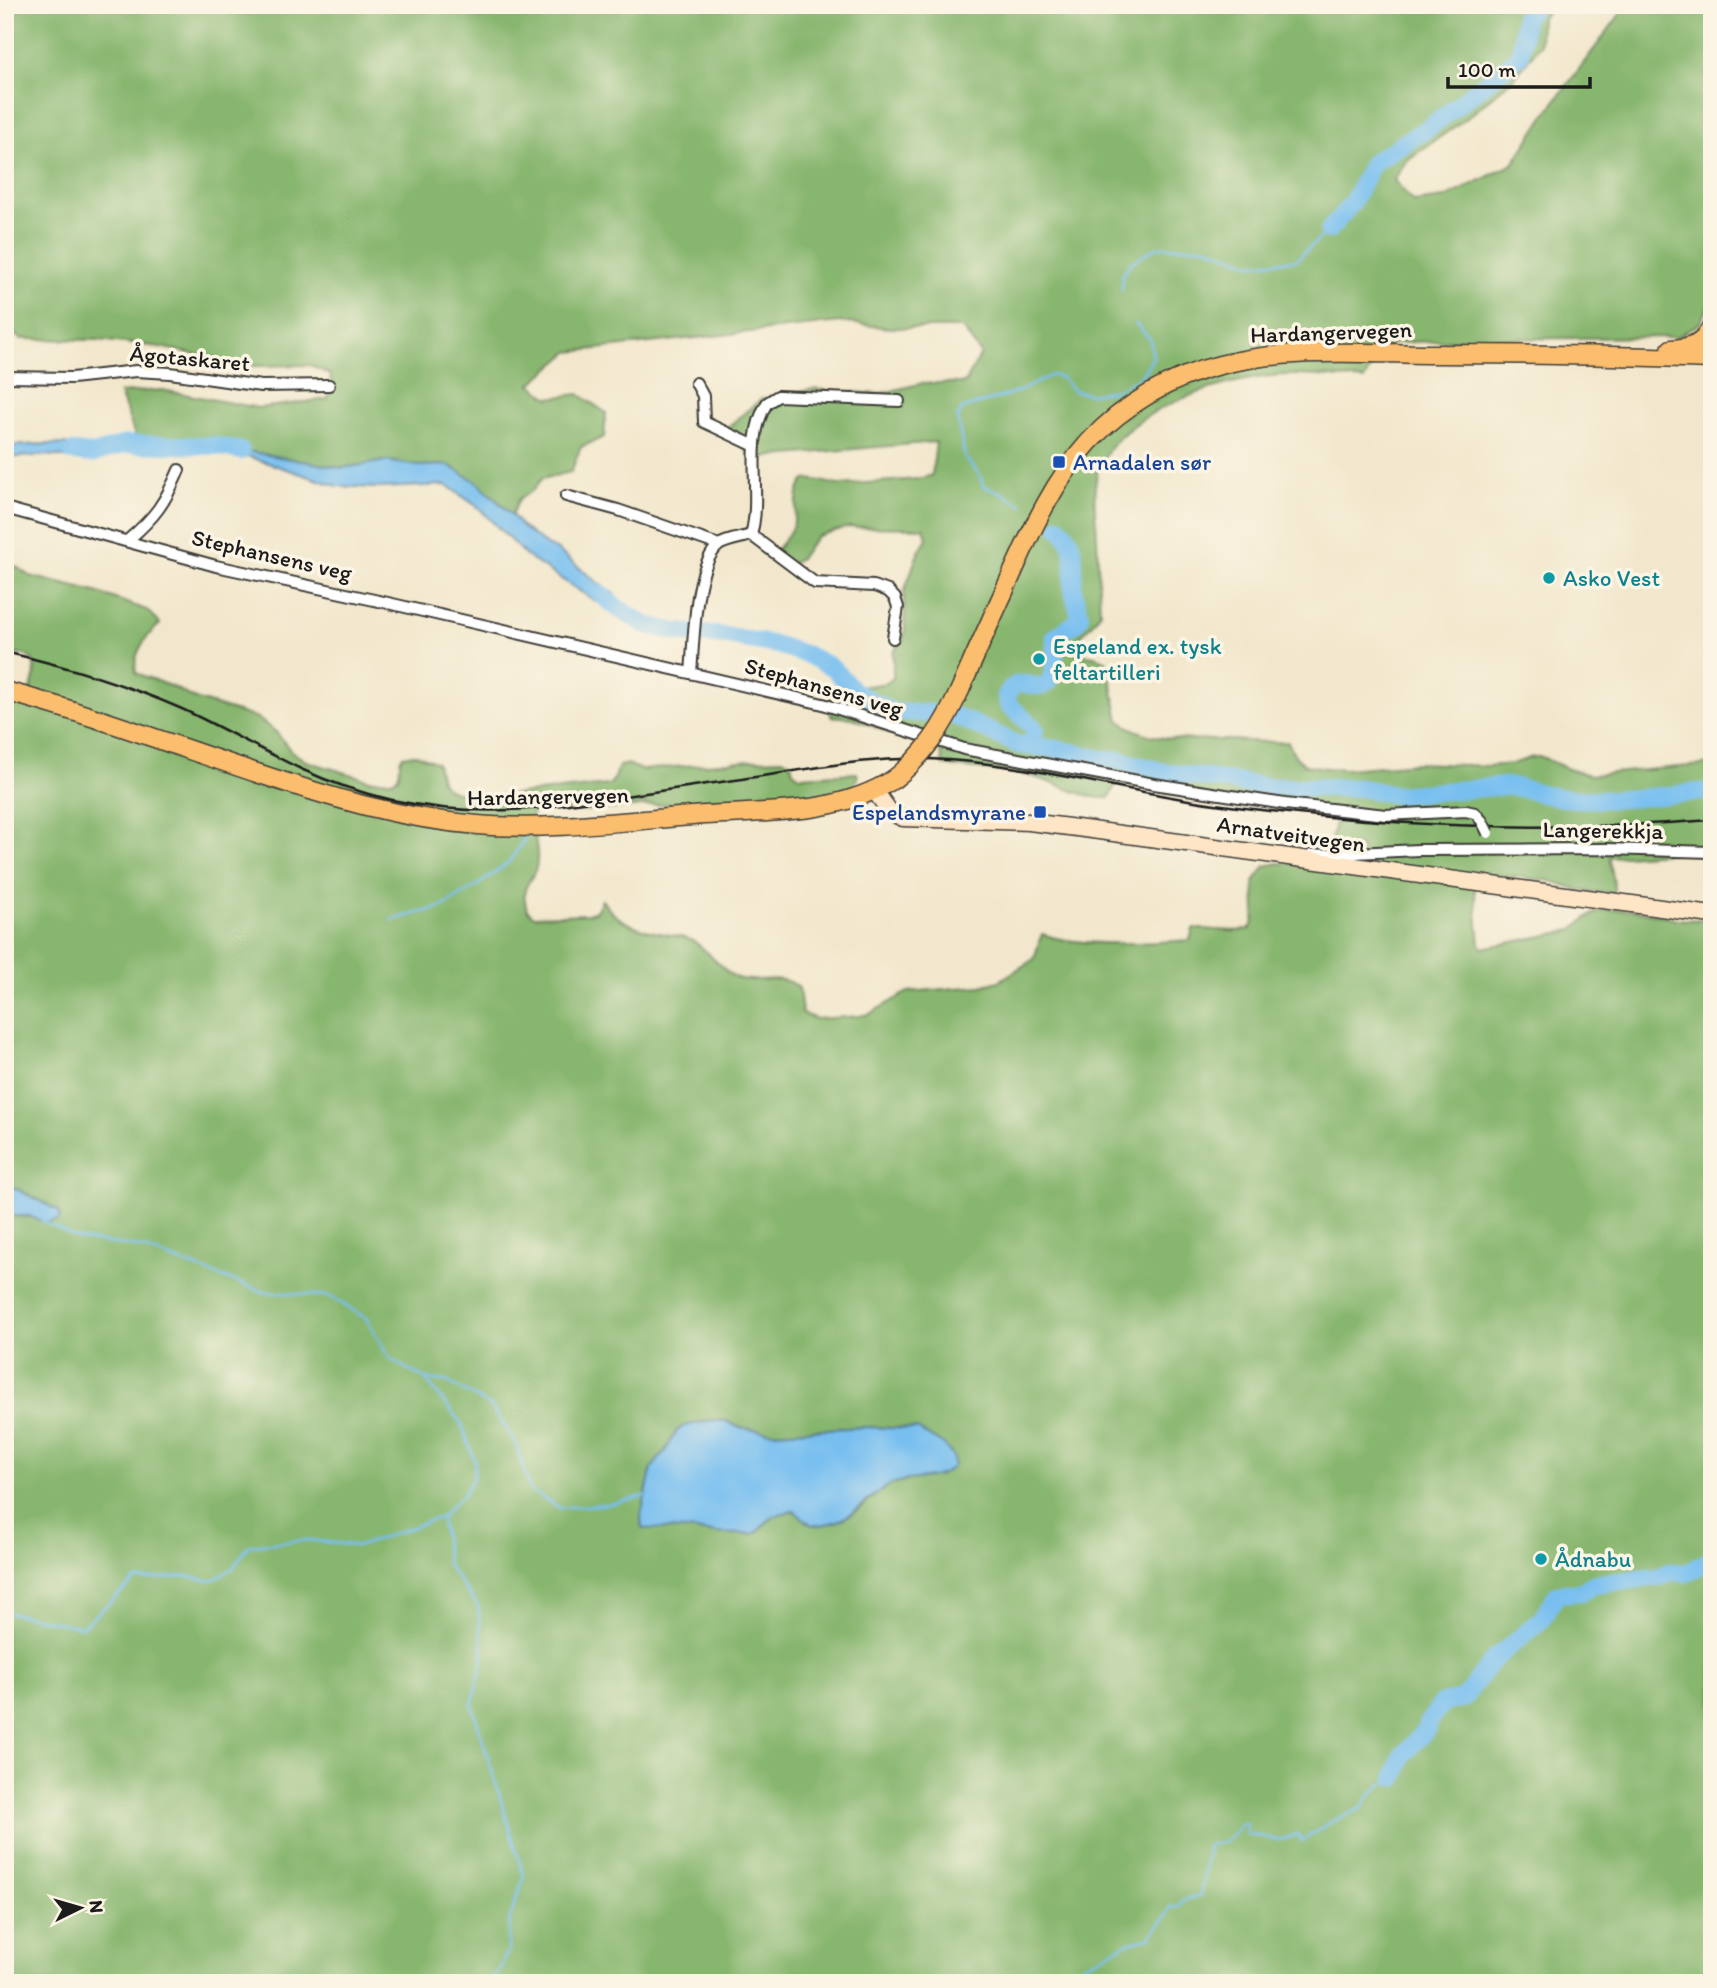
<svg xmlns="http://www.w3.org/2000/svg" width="1717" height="1988" viewBox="0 0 1717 1988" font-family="Itim,sans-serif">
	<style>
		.forest { fill: #87b66e; stroke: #526945; stroke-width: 2; fill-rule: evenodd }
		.water { fill: #78bff0; stroke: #4a6e86; stroke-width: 2 }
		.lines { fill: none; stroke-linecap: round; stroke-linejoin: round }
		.stream { stroke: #78bff0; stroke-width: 2.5 }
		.river { stroke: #78bff0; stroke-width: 18 }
		.street-casing { stroke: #3c3a36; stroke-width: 14 }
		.secondary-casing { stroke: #3c3a36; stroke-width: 19 }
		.primary-casing { stroke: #3c3a36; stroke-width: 21 }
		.street { stroke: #fff; stroke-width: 10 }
		.secondary { stroke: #fde5c5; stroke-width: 16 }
		.primary { stroke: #fbbe6e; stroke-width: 18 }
		.rail { stroke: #1c1c1c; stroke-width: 2.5 }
		.street-bridge-casing { stroke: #3c3a36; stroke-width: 14; stroke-linecap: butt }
		.primary-bridge-casing { stroke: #3c3a36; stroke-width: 21; stroke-linecap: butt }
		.street-bridge { stroke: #fff; stroke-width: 10 }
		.primary-bridge { stroke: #fbbe6e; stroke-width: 18 }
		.transit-dot { fill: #1a4fb4; stroke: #fcf5e5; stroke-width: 2.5 }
		.culture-dot { fill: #0f9aa8; stroke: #fcf5e5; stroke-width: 2.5 }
		.labels { text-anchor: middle; stroke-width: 7; stroke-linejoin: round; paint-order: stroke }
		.street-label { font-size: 23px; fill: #1c1c1c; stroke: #fcf5e5 }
		.transit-label { font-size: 23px; fill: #164399; stroke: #fcf5e5; text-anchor: start }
		.culture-label { font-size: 23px; fill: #0d838f; stroke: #fcf5e5; text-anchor: start }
	</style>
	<rect width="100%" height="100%" fill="#fcf5e5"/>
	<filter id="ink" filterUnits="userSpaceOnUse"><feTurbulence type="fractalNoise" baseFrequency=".0143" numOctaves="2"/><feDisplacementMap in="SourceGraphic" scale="14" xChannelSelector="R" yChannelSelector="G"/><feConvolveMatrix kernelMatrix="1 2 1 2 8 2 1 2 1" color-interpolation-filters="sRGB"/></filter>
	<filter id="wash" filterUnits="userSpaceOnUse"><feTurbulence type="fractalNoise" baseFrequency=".00686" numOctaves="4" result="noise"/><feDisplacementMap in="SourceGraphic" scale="28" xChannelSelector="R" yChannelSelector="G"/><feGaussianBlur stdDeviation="1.57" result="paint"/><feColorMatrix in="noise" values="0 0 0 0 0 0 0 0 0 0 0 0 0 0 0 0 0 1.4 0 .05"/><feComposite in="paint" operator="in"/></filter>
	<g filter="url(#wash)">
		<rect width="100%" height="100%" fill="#f2e7cc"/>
		<path class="forest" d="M 5,5 L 1555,5 L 1541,18 L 1540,45 L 1514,78 L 1467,118 L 1406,161 L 1394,180 L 1413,202 L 1445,198 L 1513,164 L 1547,112 L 1627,5 L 1712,5 L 1712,301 L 1700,323 L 1677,337 L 1475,339 L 1395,343 L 1381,350 L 1364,380 C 1339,378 1313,374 1289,375 C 1232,376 1121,408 1099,468 C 1091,490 1096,514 1097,537 C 1098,562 1099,587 1100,612 C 1093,629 1074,633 1076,654 L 1094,656 L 1107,662 L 1119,720 C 1151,746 1196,738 1234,740 C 1254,741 1268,743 1288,742 L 1295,756 L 1305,765 L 1327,768 L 1346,769 L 1417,763 L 1488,766 L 1512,764 L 1533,757 L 1542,757 L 1568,769 L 1590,775 L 1712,764 L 1712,850 L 1610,857 C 1609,869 1617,882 1613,893 L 1583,891 L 1551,881 L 1513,876 L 1484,877 L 1475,888 L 1475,893 L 1480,944 L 1483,948 L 1568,931 C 1579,927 1585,917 1596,913 C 1621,904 1654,914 1678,919 C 1689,921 1701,919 1712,918 L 1712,1983 L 5,1983 L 5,1216 L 34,1217 L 47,1204 L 5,1183 L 5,692 L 31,690 L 35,673 L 33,660 L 25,655 L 5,653 L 5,559 L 30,576 L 96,592 L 147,610 L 160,624 C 146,636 132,654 136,673 L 175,688 L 195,699 L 257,718 L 276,732 L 291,751 L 306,761 L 370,780 L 394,780 C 403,775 397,764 402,756 L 416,754 L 437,763 L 441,781 L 447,788 L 455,792 L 498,796 L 609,785 L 615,778 L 619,766 L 628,764 L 641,770 L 750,760 L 785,759 L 791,763 L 793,771 L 800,776 L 857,773 L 858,777 L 852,787 C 809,798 760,808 716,800 L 581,811 L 563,809 L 533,812 L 531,817 C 533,831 540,854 536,868 C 529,887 520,884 527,910 L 534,916 L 588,914 L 596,911 L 602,900 C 616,924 645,931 671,935 C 680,937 688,937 696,943 C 708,951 726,974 737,978 C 757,985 781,971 799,988 L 802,1013 L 816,1019 L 859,1016 L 869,1014 L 908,992 L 981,986 L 999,981 L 1034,959 L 1042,934 C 1082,948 1147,943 1190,940 L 1193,929 C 1213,928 1231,934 1250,929 L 1254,921 L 1255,911 L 1254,882 L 1265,866 L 1279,863 L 1362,866 L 1360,846 L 1332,847 C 1329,832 1336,830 1336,816 L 1333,813 L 1236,798 L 1181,795 L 1149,788 L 1137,781 L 1116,784 L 1109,798 C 1086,800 1052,781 1030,776 C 1001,769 972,770 943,765 L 941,752 L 913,738 L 892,734 L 853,718 L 831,716 L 829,694 L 834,691 L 887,683 L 893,678 L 893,652 L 902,641 L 905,632 L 904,592 L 918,553 L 927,538 L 924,528 L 849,527 L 817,536 L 801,557 L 788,567 L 772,555 C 779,546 789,536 793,525 C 799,509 793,494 805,480 C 818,477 828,485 841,485 L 918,479 L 932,475 L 936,442 L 752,458 L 728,427 L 761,399 L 814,389 L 878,394 L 923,383 L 965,383 L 981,354 L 962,328 L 890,328 L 840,322 L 569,352 L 531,384 L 549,398 L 579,394 L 606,413 L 604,437 L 581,447 L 571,472 L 542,479 L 532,491 L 519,499 L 512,515 L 483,487 L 448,465 L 419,466 L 386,461 L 342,468 L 217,446 L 138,444 L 120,393 L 162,390 L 259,408 L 328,399 L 331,375 L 310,365 L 250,366 L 160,347 L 99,340 L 21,339 L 5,328 ZM 712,1420 L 726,1421 L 738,1427 L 770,1432 L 866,1427 L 917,1429 L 944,1445 L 953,1456 L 947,1471 C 933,1476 898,1479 888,1486 C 863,1504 847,1526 812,1525 L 794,1511 C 777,1512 768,1520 756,1533 C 718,1537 680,1526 642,1528 L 641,1515 L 652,1468 L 666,1450 L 677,1431 L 684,1426 Z"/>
		<path class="water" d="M 46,444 L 83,445 L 94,454 L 72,458 L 47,455 L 5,458 L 5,446 Z
			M 217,446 L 342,468 L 386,461 L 419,466 L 448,465 L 477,482 L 512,515 L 522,527 L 548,546 L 556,549 L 607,590 L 615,594 L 619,609 L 617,611 L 609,610 L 526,556 L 478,507 L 446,485 L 378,488 L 337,486 Z
			M 5,1183 L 59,1211 L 60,1219 L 47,1223 L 29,1216 L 5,1216 Z
			M 712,1420 L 726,1421 L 738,1427 L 770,1432 L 866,1427 L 917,1429 L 944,1445 L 953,1456 L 954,1465 C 941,1483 911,1475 892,1484 C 862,1499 852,1526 812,1525 L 794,1511 C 777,1512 767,1520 756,1533 C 718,1537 680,1526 642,1529 L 641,1515 L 652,1468 L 666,1450 L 677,1431 L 684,1426 Z"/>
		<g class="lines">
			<path class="stream" d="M 1122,289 L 1122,275 L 1132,262 L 1157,247 L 1207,247 L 1251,264 L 1296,260 L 1329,230
				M 1022,505 L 1002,493 L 983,486 L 980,475 L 965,458 L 957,417 L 962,409 L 1020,391 L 1052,375 L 1062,378 L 1074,391 L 1091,394 L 1116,390 L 1141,377 L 1153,357 L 1150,339 L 1136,324
				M 391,920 L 442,907 L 481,883 L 509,862 L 528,834
				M 426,1379 L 446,1381 L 491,1406 L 515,1442 L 530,1490 L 560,1508 L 609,1504 L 645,1496
				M 441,1517 L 448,1566 L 478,1606 L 483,1658 L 472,1705 L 524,1877 L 510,1918 L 508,1951 L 499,1971 L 488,1983
				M 10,1613 L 82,1627 L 135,1580 L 187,1576 L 212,1581 L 233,1568 L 249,1545 L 308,1540 L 359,1546 L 441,1517 L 464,1494 L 473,1478 L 475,1461 L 461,1423 L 425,1379 L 390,1359 L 366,1318 L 329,1296 L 264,1292 L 139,1247 L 78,1239 L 42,1221
				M 1048,1983 L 1127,1943 L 1150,1938 C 1156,1925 1166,1922 1171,1907 L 1179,1906 L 1183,1900 L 1201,1895 L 1208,1845 C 1226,1843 1233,1838 1242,1823 L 1247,1824 L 1246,1834 C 1273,1836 1270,1846 1298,1834 L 1302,1841 L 1331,1822 L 1362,1808 L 1369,1796 L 1383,1784 L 1395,1778"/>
			<path class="river" d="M 1329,230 L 1352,203 L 1373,162 L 1431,126 L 1521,55 L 1524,18 L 1536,5
				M 72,452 L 94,454 L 125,444 L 217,446 L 241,451
				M 600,594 L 619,609 L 646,625 L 678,632 L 726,636 L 777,645 L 808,655 L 833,668 L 855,692 L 892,712 L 951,714 L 1019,745 L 1059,749 L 1100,759 L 1119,760 L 1160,771 L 1268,787 L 1361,788 L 1397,795 L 1506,786 C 1527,787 1544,796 1565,798 C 1613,803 1664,795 1712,791
				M 1032,747 L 1035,729 L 1008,704 L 1006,696 C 1023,660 1058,725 1055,637 L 1077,622 L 1080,616 C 1078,606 1072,593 1073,583 C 1074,563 1077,542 1059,527
				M 1395,1778 L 1402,1756 L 1428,1728 L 1428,1723 L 1442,1703 L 1463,1699 L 1491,1662 L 1541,1620 L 1557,1594 L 1581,1592 L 1593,1584 L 1659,1577 L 1669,1572 L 1687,1573 L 1712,1559"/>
		</g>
	</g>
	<g filter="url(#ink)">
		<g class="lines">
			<g class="street-casing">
				<path id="street" d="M 5,377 L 72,378 L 136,371 L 170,373 L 261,386 L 329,385
					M 696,383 L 703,396 L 704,422 L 755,446
					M 566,496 L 618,510 L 719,545
					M 5,508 L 216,566 L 388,603 L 823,704 L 964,749 L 1154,784 L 1285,804 L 1386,815 L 1466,811 L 1475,813 L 1482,821
					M 751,535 L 815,583 L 874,586 L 888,591 L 895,598 L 898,607 L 893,638
					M 128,540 C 155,517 165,503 179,470
					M 691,673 C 694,642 694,565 719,545 C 726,540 742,538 751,535 C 763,493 743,442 767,403 L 778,396 L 899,401
					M 1312,855 L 1419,850 L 1606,849 L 1712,852"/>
			</g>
			<g class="secondary-casing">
				<path id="secondary" d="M 875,791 L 890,812 L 903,818 L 1029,822 L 1077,828 L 1712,915"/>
			</g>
			<g class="primary-casing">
				<path id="primary" d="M 1671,349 C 1690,348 1702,344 1712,327
					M 960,690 C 977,651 994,613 1012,574 C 1033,527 1054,481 1089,442 C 1123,405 1171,377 1220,365 C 1287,348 1357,353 1426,354 C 1521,354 1616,355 1712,359
					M 5,691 C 90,714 173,745 257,773 C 329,797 401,819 478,825 C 550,831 632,820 705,815 C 768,811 839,815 894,779"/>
			</g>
			<use href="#street" class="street"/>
			<use href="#secondary" class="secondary"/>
			<use href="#primary" class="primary"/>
			<path class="rail" d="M 5,652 C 66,666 125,684 182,709 C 223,728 261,750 301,769 C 376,804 458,816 540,808 C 616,798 693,786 769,775 C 821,767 875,757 928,759 C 1025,762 1119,791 1215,804 C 1380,827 1546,833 1712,820"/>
			<g class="street-bridge-casing">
				<path id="street-bridge" d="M 1482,821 L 1488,833"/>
			</g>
			<g class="primary-bridge-casing">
				<path id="primary-bridge" d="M 894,779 C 925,755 944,725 960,690"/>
			</g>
			<use href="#street-bridge" class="street-bridge"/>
			<use href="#primary-bridge" class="primary-bridge"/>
		</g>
	</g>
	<g class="transit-dot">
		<rect x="1052" y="455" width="14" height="14" rx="3.5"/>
		<rect x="1033" y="805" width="14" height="14" rx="3.5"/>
	</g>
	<g class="culture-dot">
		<circle cx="1549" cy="578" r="7"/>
		<circle cx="1039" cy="659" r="7"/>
		<circle cx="1541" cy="1559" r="7"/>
	</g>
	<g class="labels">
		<g class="street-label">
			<text transform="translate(1331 332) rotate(-2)" y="8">Hardangervegen</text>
			<text transform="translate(190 358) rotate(5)" y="8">Ågotaskaret</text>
			<text transform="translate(272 555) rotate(13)" y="8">Stephansens veg</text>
			<text transform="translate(824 687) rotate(16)" y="8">Stephansens veg</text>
			<text transform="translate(548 796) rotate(-1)" y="8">Hardangervegen</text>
			<text transform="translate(1603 830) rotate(1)" y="8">Langerekkja</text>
			<text transform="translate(1291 834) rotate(8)" y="8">Arnatveitvegen</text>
		</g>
		<g class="transit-label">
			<text x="1073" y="470">Arnadalen sør</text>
			<text x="1026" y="820" text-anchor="end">Espelandsmyrane</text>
		</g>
		<g class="culture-label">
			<text x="1563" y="586">Asko Vest</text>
			<text x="1053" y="654">Espeland ex. tysk<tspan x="1053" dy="26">feltartilleri</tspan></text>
			<text x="1555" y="1567">Ådnabu</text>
		</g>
	</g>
	<rect width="1717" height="1988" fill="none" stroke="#fcf5e5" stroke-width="28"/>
	<g transform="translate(80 1908) rotate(85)" stroke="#fcf5e5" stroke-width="5" paint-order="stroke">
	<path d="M0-5L12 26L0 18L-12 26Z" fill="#1c1c1c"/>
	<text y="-10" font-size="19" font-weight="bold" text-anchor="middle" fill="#1c1c1c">N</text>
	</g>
	<path d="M1448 77v10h142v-10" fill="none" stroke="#1c1c1c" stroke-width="3.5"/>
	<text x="1458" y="77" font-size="21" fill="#1c1c1c" stroke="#fcf5e5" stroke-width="5" paint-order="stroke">100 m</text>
</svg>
